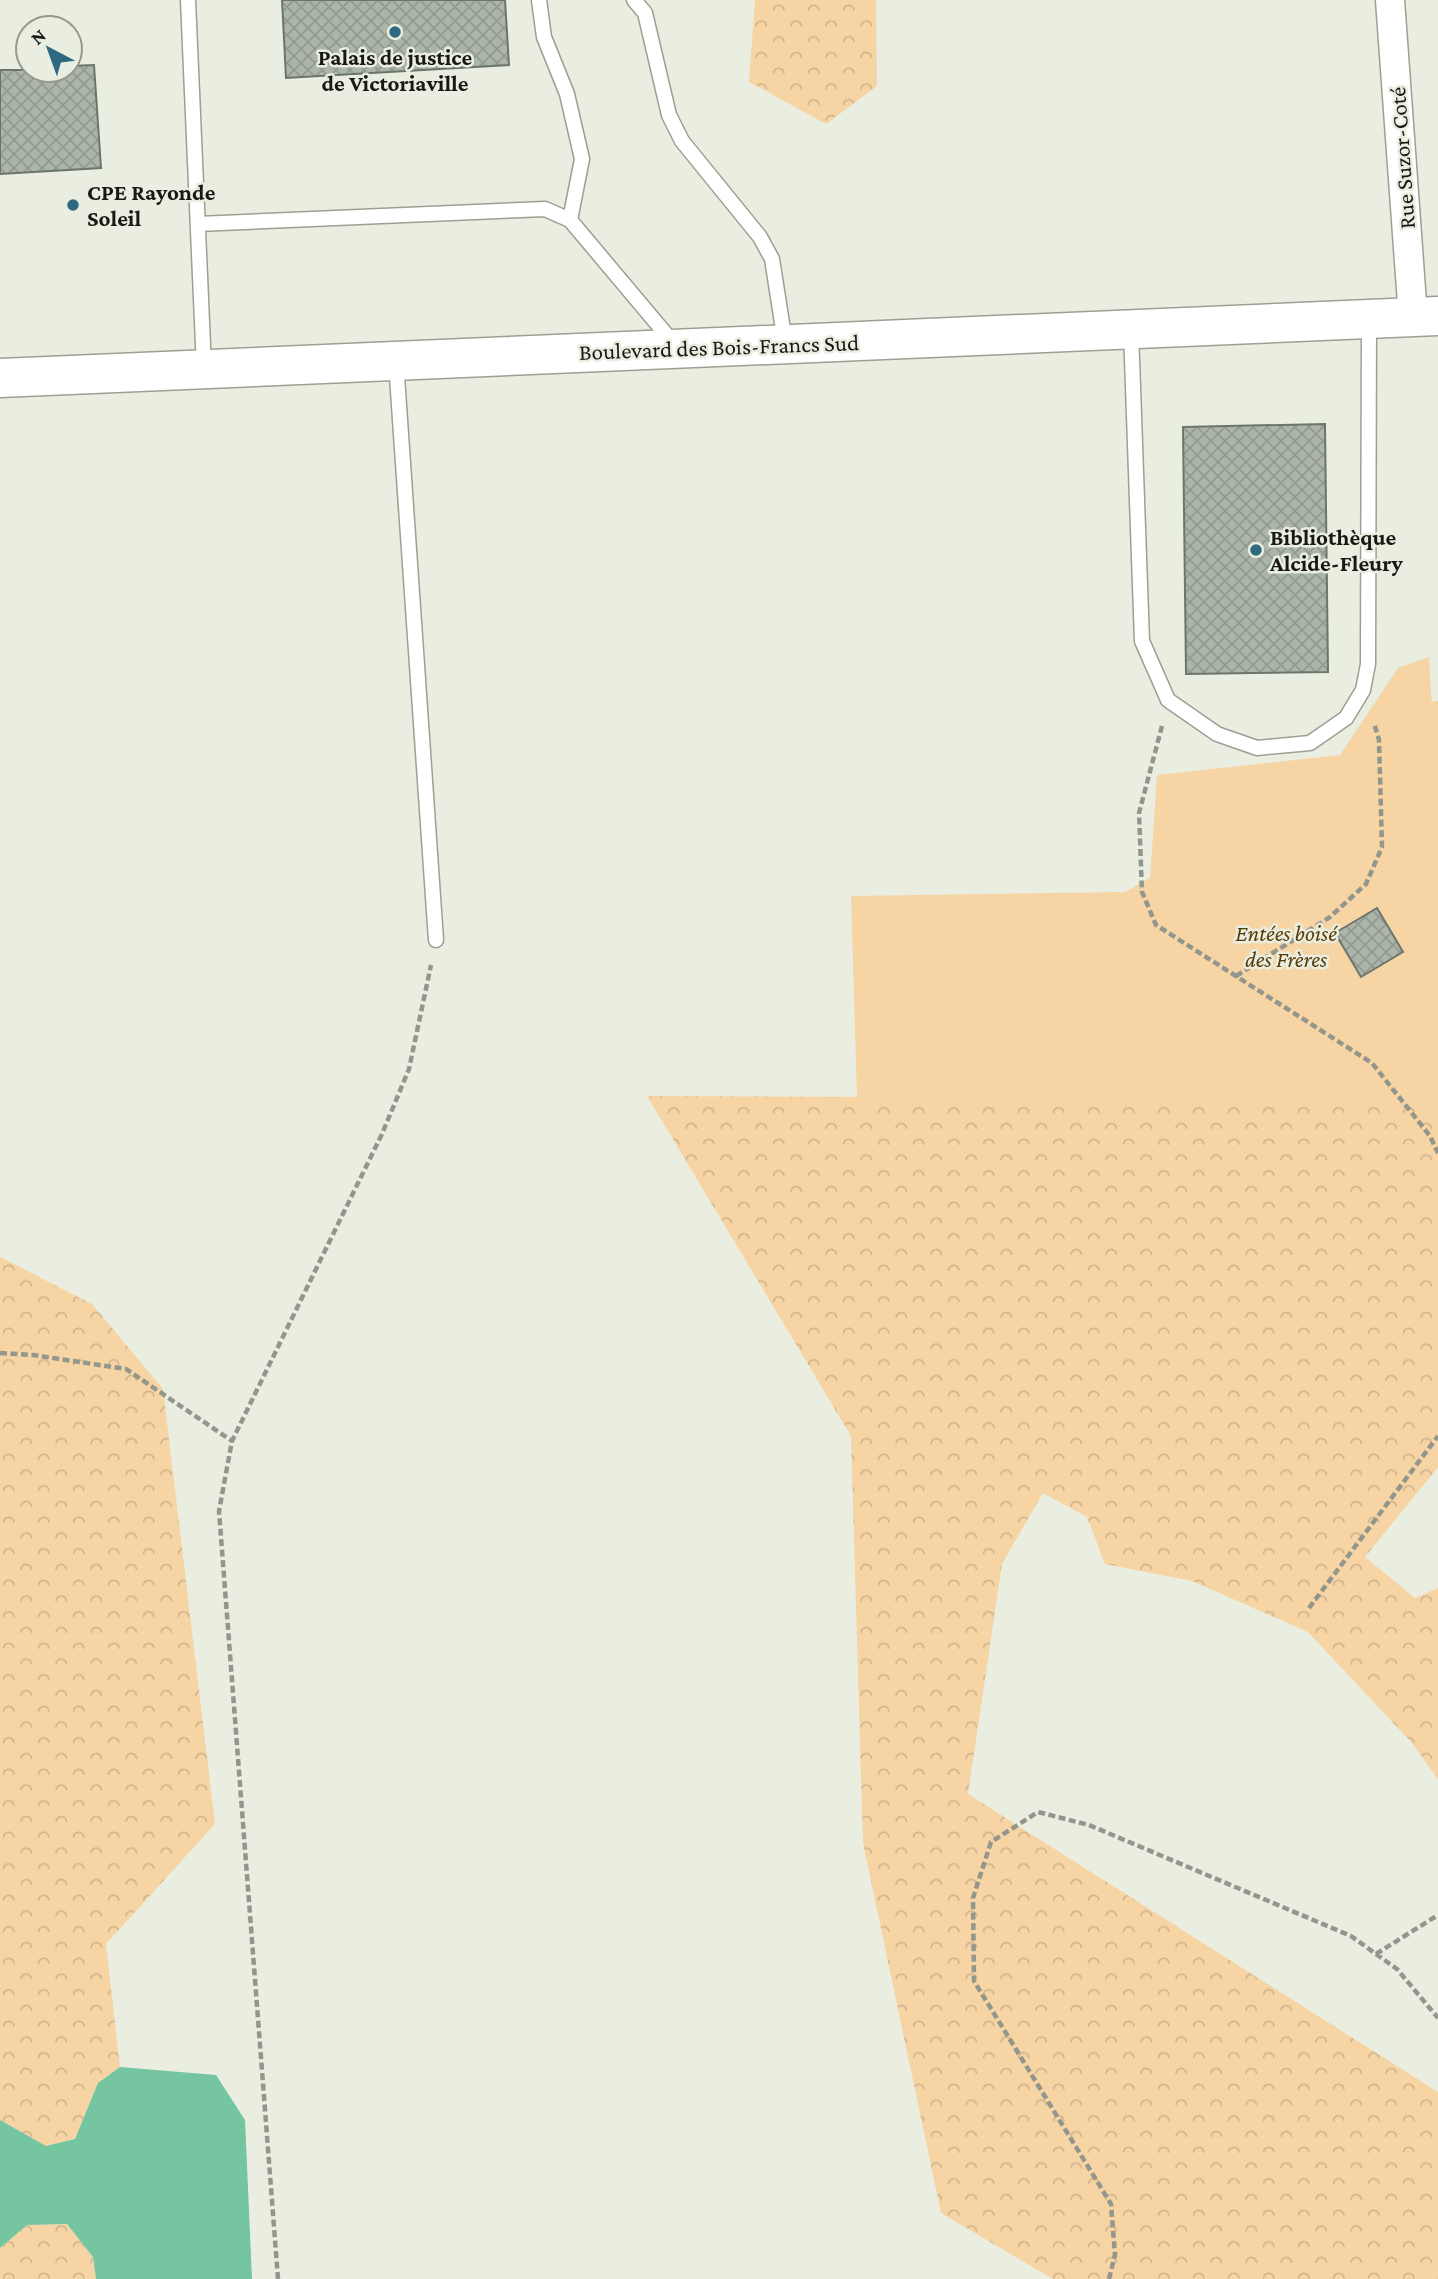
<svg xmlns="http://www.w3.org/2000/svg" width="1438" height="2279" viewBox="0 0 1438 2279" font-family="'Crimson Pro',serif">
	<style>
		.forest { fill: url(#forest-crowns) }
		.park { fill: #f6d4a4 }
		.water { fill: #74c5a0 }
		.building { fill: url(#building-cross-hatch); stroke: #6c756b; stroke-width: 2 }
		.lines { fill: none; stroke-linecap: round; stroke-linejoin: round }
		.lane-casing { stroke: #9ca093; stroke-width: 17 }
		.street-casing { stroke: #9ca093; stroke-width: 31 }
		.secondary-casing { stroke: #9ca093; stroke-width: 41 }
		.path { stroke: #93968c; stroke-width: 4.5; stroke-dasharray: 7 3.5; stroke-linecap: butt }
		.lane { stroke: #fff; stroke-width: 14 }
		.street { stroke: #fff; stroke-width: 28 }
		.secondary { stroke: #fff; stroke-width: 38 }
		.poi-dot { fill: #2e6981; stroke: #eaeee0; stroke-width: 2.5 }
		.labels { text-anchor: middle; stroke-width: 5; stroke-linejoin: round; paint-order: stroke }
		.poi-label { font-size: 23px; font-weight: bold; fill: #181914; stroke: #eaeee0; text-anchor: start }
		.street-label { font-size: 23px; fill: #181914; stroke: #eaeee0 }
		.park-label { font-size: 23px; font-style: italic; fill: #593c07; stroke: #eaeee0 }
	</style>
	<defs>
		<pattern id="forest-crowns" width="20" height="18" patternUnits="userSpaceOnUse" patternTransform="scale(1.75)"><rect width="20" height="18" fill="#f6d4a4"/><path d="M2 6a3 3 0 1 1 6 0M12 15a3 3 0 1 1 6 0" fill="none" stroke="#d2b58c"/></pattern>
		<pattern id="building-cross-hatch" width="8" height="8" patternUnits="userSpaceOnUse" patternTransform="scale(1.75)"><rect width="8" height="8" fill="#acb5aa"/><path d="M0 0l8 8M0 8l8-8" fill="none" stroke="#939b91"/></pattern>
	</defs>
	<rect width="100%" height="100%" fill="#eaeee0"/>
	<path class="forest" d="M 755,0 L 876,0 L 877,86 L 826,124 L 749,82 Z
		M 1438,701 L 1438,818 L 1431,702 Z
		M 647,1096 L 1438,1099 L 1438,1467 L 1365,1557 L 1415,1598 L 1438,1588 L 1438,1779 L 1412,1743 L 1308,1632 L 1192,1581 L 1105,1564 L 1087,1517 L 1043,1493 L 1002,1564 L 968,1794 L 1438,2092 L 1438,2279 L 1053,2279 L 941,2213 L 863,1843 L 851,1436 Z
		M 0,1257 L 92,1304 L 163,1389 L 215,1824 L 106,1944 L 120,2067 L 98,2083 L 75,2139 L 46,2146 L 0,2120 Z
		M 67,2224 L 93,2257 L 96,2279 L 0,2279 L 0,2248 L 27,2225 Z"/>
	<path class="park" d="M 1429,657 L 1438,810 L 1438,1099 L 857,1097 L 851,896 L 1125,892 L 1150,878 L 1157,775 L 1340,755 L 1398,668 Z"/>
	<path class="water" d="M 120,2067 L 216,2075 L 245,2120 L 252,2279 L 96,2279 L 93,2257 L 67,2224 L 27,2225 L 0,2248 L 0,2120 L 46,2146 L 75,2139 L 98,2083 Z"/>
	<path class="building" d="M 282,0 L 505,0 L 509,65 L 286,78 Z
		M 94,65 L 101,168 L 0,174 L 0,70 L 70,70 L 70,66 Z
		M 1325,424 L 1328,672 L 1186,674 L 1183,427 Z
		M 1377,908 L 1403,952 L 1361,977 L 1335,933 Z"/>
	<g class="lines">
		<g class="lane-casing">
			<path id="lane" d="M 188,0 L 204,368
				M 539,0 L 544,37 L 567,94 L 582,159 L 570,220
				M 634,0 L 645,13 L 669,115 L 682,141 L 760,237 L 772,259 L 785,342
				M 198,224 L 545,209 L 570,220 L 675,345
				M 1131,331 L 1142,641 L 1168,700 L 1217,734 L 1257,748 L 1310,743 L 1346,718 L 1363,690 L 1368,664 L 1369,320
				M 396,362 L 436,940"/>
		</g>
		<g class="street-casing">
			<path id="street" d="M 1390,0 L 1413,317"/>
		</g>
		<g class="secondary-casing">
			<path id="secondary" d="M 0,378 L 1438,316"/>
		</g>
		<path class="path" d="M 1162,726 L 1139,813 L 1142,892 L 1156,925 L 1372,1063 L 1430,1136 L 1438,1153
			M 1236,976 L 1330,917 L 1366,884 L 1382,847 L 1379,740 L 1374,723
			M 0,1353 L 33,1355 L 126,1369 L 232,1441
			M 1309,1608 L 1438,1436
			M 1376,1954 L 1438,1915
			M 278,2279 L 219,1511 L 232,1441 L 382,1134 L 409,1069 L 431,965
			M 1109,2279 L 1115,2255 L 1111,2204 L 974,1981 L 973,1898 L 991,1842 L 1038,1812 L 1089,1825 L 1351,1936 L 1397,1969 L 1438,2018"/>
		<use href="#lane" class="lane"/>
		<use href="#street" class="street"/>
		<use href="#secondary" class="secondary"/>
	</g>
	<g class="poi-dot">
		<circle cx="395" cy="32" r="7"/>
		<circle cx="73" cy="205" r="7"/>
		<circle cx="1256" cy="550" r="7"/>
	</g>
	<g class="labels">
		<g class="poi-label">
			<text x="395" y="65" text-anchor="middle">Palais de justice<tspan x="395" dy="26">de Victoriaville</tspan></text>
			<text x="87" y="200">CPE Rayonde<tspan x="87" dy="26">Soleil</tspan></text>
			<text x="1270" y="545">Bibliothèque<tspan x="1270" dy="26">Alcide-Fleury</tspan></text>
		</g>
		<g class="street-label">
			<text transform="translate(1402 158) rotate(-94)" y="8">Rue Suzor-Coté</text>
			<text transform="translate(719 347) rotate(-2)" y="8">Boulevard des Bois-Francs Sud</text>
		</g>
		<g class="park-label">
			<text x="1286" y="941">Entées boisé<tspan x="1286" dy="26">des Frères</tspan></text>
		</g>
	</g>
	<g transform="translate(49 49) rotate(319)"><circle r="33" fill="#eaeee0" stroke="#96998e" stroke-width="2"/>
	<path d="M0-5L12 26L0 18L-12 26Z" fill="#2e6981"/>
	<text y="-10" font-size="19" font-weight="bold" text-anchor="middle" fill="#181914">N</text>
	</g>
</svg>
